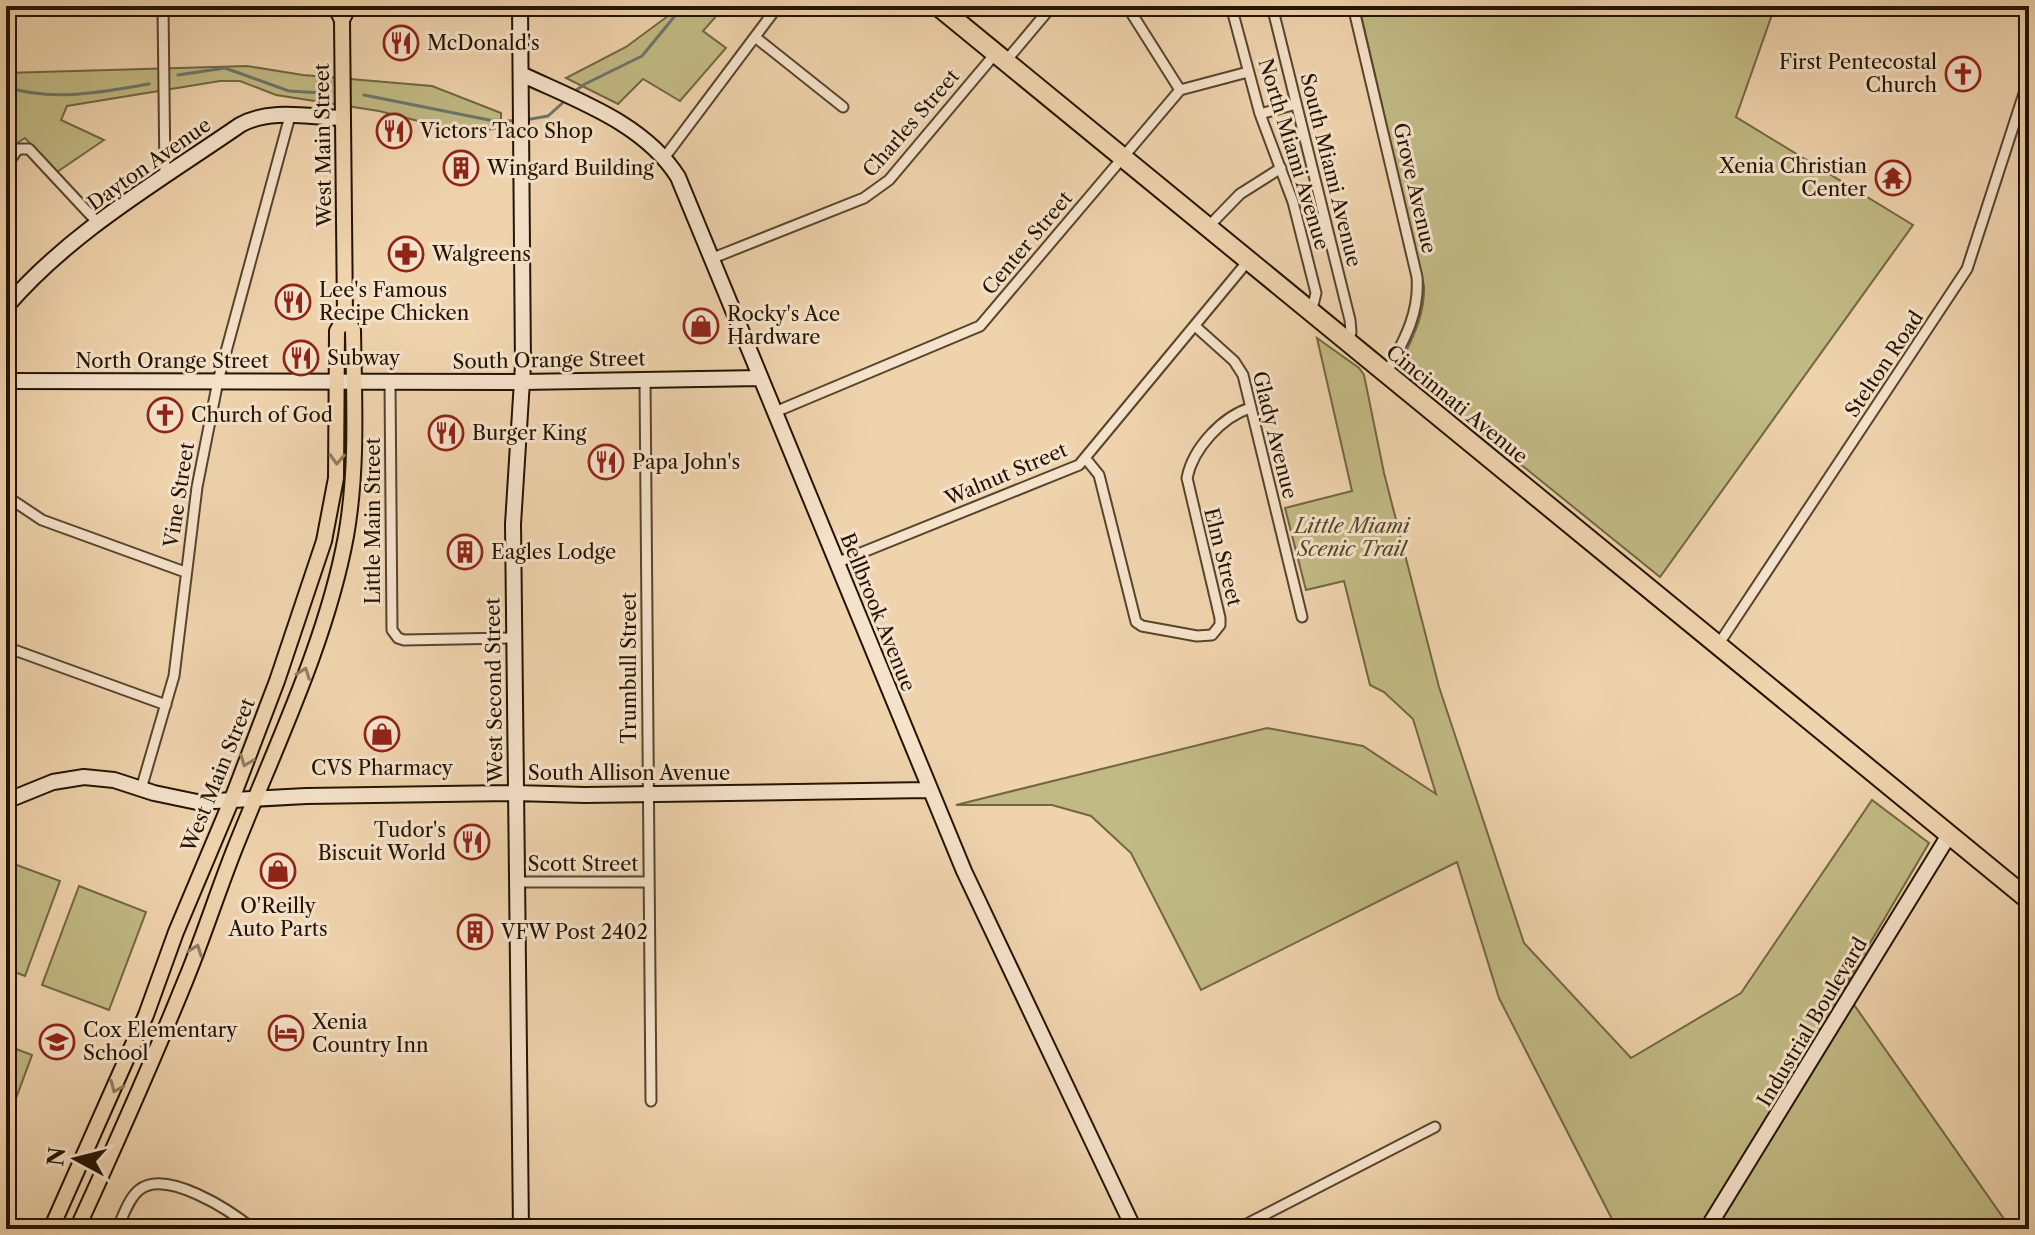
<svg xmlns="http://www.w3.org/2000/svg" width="2035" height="1235" viewBox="0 0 2035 1235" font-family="'Libre Caslon Text',serif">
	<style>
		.green { fill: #c1ba84; stroke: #726742; stroke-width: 2 }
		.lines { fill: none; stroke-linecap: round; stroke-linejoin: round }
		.stream { stroke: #6d756d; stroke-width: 3 }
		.street-casing { stroke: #57442c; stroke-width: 13 }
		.secondary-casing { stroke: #241401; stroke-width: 18 }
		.primary-casing { stroke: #241401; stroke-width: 18 }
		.highway-casing { stroke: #241401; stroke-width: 22 }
		.street { stroke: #f5e2ca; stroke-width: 9 }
		.secondary { stroke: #f5e2ca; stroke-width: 14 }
		.primary { stroke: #efd3ad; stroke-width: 14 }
		.highway { stroke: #efd3ad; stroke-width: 18 }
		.oneway { stroke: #947d60 }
		.labels { text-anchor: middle; stroke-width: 6; stroke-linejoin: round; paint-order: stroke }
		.poi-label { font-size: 20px; fill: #241401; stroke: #f5e2ca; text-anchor: start }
		.street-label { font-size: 20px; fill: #241401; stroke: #f5e2ca }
		.park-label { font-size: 20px; font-style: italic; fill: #534628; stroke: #f5e2ca }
	</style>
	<rect width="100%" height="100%" fill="#efd3ad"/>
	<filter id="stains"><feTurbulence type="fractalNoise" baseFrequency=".0025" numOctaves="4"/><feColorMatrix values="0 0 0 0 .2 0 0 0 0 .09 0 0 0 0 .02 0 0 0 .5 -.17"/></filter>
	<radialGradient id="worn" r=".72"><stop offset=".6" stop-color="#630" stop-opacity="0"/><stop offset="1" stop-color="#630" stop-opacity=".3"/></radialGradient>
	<path class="green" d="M 670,6 L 725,6 L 703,31 L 726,48 L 680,101 L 643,79 L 618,104 L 566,78 L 626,47 L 668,16 Z
		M 1359,6 L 1775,6 L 1736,117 L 1913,225 L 1660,577 L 1399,366 C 1412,339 1425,316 1424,286 Z
		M 247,66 L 303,75 L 432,86 L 501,113 L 501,128 L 465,133 L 379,111 L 276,95 L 240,81 L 220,81 L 67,106 L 61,120 L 104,140 L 57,172 L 25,138 L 6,150 L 6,73 Z
		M 1317,338 L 1359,368 L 1364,375 L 1384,473 L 1439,687 L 1524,943 L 1631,1058 L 1741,993 L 1872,800 L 1929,843 L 1843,989 L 2011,1229 L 1617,1229 L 1499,998 L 1457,862 L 1201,990 L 1131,853 L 1091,816 L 1052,805 L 956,805 L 1267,728 L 1363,746 L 1436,794 L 1413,719 L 1384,692 L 1370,685 L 1344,581 L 1306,590 L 1285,508 L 1352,491 Z
		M 6,861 L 60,881 L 25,976 L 6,969 Z
		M 79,886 L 146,912 L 109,1010 L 42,985 Z
		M 6,1045 L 32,1055 L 8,1120 L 6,1120 Z"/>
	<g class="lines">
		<path class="stream" d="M 178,75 L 225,68 L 289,91 L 321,93
			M 6,87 C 54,102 101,92 149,84
			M 575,91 L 585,84 L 642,56 L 683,6
			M 364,95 L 489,120 L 518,121
			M 525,120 L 548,116 L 567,99"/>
		<g class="street-casing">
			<path id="street" d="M 163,6 L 165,177
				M 1127,6 L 1180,90
				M 1231,6 L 1260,114 L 1293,202 L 1316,293 L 1311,313
				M 1272,6 L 1350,320 L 1351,332 L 1348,343
				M 1353,6 L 1417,277 C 1420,314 1403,342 1386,374
				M 755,37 L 843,107
				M 1005,62 L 1052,6
				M 1260,114 L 1296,104
				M 664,158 L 778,6
				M 6,166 L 18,149 L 29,149 L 98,223
				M 1207,228 L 1240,194 L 1281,168
				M 713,258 L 864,198 L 889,180 L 995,54
				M 1195,326 L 1234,361 L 1243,375 L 1302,617
				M 645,379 L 651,1101
				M 390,382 L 392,630 L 398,638 L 404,640 L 514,638
				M 775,412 L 980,326 L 1180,90 L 1248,72
				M 1086,459 L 1099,475 L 1136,622 L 1142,626 L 1197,636 L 1212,635 L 1220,625 L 1220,618 L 1187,478 C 1193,448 1222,417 1250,408
				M 6,496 L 42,520 L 185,572
				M 836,563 L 1079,465 L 1248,261
				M 1718,645 L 1967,269 L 2029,78
				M 6,647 L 166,705
				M 141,789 L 174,676 L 197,487 L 218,381 L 290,116
				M 517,882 L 649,882
				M 117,1229 C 123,1217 128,1199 139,1190 C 166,1168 231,1211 253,1229
				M 1237,1229 L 1435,1127"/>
		</g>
		<g class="secondary-casing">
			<path id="secondary" d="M 520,6 L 523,365 L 513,524 L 521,1229
				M 521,74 C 576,100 644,123 678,177 L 964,871 L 1134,1229
				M 6,307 C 70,232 159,181 240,125 C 270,108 309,117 342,118
				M 6,381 L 522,382 L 761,378
				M 6,801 L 53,782 L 84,777 L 114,780 L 154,793 L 197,802 L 306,796 L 515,793 L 585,795 L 929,790
				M 1707,1229 L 1949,835"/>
		</g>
		<g class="primary-casing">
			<path id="primary" d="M 342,20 L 349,6
				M 51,1229 L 146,1015 L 176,932 L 232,799 L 277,681 L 324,541 L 336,478 L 337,331 L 345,317 L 342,20 L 335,6
				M 77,1229 C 115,1146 152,1063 186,979 C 205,933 220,884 239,838 C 278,741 327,639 346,536 C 358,468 354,399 353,330 L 345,317"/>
		</g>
		<g class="highway-casing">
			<path id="highway" d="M 938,6 L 2029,900"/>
		</g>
		<use href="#street" class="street"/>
		<use href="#secondary" class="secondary"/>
		<use href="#primary" class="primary"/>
		<use href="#highway" class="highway"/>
	</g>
	<defs><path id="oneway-chevron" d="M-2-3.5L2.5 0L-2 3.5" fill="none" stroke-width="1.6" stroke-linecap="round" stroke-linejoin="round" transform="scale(2)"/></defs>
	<g class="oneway">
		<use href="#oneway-chevron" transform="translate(337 459) rotate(92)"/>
		<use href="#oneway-chevron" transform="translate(304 673) rotate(-70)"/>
		<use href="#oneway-chevron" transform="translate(246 761) rotate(111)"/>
		<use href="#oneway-chevron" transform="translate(196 950) rotate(-70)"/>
		<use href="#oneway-chevron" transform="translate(116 1087) rotate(113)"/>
	</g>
	<defs>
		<g id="restaurant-ring" transform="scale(1.8)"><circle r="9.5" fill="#f5e2ca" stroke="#8f2418" stroke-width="1.5"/><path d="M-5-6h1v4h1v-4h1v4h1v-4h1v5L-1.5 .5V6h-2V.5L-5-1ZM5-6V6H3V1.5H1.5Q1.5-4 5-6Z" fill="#8f2418"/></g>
		<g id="church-ring" transform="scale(1.8)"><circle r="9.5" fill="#f5e2ca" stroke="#8f2418" stroke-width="1.5"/><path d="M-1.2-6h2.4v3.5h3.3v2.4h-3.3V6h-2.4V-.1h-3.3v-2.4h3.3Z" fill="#8f2418"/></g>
		<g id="building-ring" transform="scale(1.8)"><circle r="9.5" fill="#f5e2ca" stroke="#8f2418" stroke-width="1.5"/><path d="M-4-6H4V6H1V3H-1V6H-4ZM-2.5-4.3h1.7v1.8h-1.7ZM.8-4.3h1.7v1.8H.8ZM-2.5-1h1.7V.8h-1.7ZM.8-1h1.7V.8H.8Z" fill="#8f2418"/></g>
		<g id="temple-ring" transform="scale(1.8)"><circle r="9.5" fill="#f5e2ca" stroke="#8f2418" stroke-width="1.5"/><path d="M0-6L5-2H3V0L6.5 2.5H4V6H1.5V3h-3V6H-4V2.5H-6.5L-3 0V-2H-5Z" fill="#8f2418"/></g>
		<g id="pharmacy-ring" transform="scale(1.8)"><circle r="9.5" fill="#f5e2ca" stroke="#8f2418" stroke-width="1.5"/><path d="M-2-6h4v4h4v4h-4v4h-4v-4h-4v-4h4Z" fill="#8f2418"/></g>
		<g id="shop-ring" transform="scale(1.8)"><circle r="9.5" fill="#f5e2ca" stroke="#8f2418" stroke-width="1.5"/><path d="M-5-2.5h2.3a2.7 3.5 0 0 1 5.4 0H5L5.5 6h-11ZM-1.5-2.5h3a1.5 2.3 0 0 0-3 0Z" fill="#8f2418"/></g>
		<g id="hotel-ring" transform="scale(1.8)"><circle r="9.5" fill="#f5e2ca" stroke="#8f2418" stroke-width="1.5"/><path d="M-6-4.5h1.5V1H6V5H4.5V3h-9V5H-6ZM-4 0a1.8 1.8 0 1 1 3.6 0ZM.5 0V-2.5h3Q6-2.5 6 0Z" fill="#8f2418"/></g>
		<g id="school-ring" transform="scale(1.8)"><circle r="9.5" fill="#f5e2ca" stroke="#8f2418" stroke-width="1.5"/><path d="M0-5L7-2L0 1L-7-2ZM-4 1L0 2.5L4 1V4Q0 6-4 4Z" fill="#8f2418"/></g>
	</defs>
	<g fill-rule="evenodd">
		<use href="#restaurant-ring" x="401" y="43"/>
		<use href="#church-ring" x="1963" y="74"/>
		<use href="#restaurant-ring" x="394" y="131"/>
		<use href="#building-ring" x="461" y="168"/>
		<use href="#temple-ring" x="1893" y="178"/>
		<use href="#pharmacy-ring" x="406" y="254"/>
		<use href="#restaurant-ring" x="293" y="302"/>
		<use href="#shop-ring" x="701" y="326"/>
		<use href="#restaurant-ring" x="301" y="358"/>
		<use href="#church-ring" x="165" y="415"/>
		<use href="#restaurant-ring" x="446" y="433"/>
		<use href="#restaurant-ring" x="606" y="462"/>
		<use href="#building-ring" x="465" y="552"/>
		<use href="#shop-ring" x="382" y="734"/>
		<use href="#restaurant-ring" x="472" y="842"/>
		<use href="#shop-ring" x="278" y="871"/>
		<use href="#building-ring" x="475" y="932"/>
		<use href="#hotel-ring" x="286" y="1033"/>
		<use href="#school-ring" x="57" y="1042"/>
	</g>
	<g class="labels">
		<g class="poi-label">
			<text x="427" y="50">McDonald's</text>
			<text x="1937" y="69" text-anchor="end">First Pentecostal<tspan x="1937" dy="23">Church</tspan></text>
			<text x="420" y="138">Victors Taco Shop</text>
			<text x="1867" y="173" text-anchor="end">Xenia Christian<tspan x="1867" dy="23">Center</tspan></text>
			<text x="487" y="175">Wingard Building</text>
			<text x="432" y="261">Walgreens</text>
			<text x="319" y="297">Lee's Famous<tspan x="319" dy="23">Recipe Chicken</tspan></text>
			<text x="727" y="321">Rocky's Ace<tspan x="727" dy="23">Hardware</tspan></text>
			<text x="327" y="365">Subway</text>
			<text x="191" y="422">Church of God</text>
			<text x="472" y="440">Burger King</text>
			<text x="632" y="469">Papa John's</text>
			<text x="491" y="559">Eagles Lodge</text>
			<text x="382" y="775" text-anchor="middle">CVS Pharmacy</text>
			<text x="446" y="837" text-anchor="end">Tudor's<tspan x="446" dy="23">Biscuit World</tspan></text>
			<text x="278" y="913" text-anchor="middle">O'Reilly<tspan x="278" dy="23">Auto Parts</tspan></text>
			<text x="501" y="939">VFW Post 2402</text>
			<text x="312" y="1029">Xenia<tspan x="312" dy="23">Country Inn</tspan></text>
			<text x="83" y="1037">Cox Elementary<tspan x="83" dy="23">School</tspan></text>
		</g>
		<g class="street-label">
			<text transform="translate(911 123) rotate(-49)" y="7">Charles Street</text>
			<text transform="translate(323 145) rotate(-91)" y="7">West Main Street</text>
			<text transform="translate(1294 154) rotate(73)" y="7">North Miami Avenue</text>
			<text transform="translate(149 164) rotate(-35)" y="7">Dayton Avenue</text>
			<text transform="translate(1331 170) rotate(76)" y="7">South Miami Avenue</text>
			<text transform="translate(1415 188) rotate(77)" y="7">Grove Avenue</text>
			<text transform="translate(1027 243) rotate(-50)" y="7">Center Street</text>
			<text transform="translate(549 360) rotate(-1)" y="7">South Orange Street</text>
			<text x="172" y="368">North Orange Street</text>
			<text transform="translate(1884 364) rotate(-56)" y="7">Stelton Road</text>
			<text transform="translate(1457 404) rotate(39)" y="7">Cincinnati Avenue</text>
			<text transform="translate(1275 435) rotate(76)" y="7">Glady Avenue</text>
			<text transform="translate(1006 474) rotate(-23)" y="7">Walnut Street</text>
			<text transform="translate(179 495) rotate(-81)" y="7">Vine Street</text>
			<text transform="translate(373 521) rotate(-90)" y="7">Little Main Street</text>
			<text transform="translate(1223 557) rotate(76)" y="7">Elm Street</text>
			<text transform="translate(878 612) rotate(68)" y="7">Bellbrook Avenue</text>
			<text transform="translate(629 668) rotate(-90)" y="7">Trumbull Street</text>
			<text transform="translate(494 690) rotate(-91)" y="7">West Second Street</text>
			<text x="629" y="780">South Allison Avenue</text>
			<text transform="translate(218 775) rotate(-68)" y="7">West Main Street</text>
			<text x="583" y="871">Scott Street</text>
			<text transform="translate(1812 1022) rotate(-59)" y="7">Industrial Boulevard</text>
		</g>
		<g class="park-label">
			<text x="1352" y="533">Little Miami<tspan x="1352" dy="23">Scenic Trail</tspan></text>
		</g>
	</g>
	<rect width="2035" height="1235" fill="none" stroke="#efd3ad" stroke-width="32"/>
	<rect x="8" y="8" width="2019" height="1219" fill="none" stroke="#241401" stroke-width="4"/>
	<rect x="16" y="16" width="2003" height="1203" fill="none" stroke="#241401" stroke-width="2"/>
	<g transform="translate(76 1159) rotate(277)" stroke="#f5e2ca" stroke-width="6" paint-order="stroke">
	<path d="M0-6L14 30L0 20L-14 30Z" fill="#241401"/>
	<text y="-12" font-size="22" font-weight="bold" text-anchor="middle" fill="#241401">N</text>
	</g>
	<rect width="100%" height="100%" filter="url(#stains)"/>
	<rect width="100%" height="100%" fill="url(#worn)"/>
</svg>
